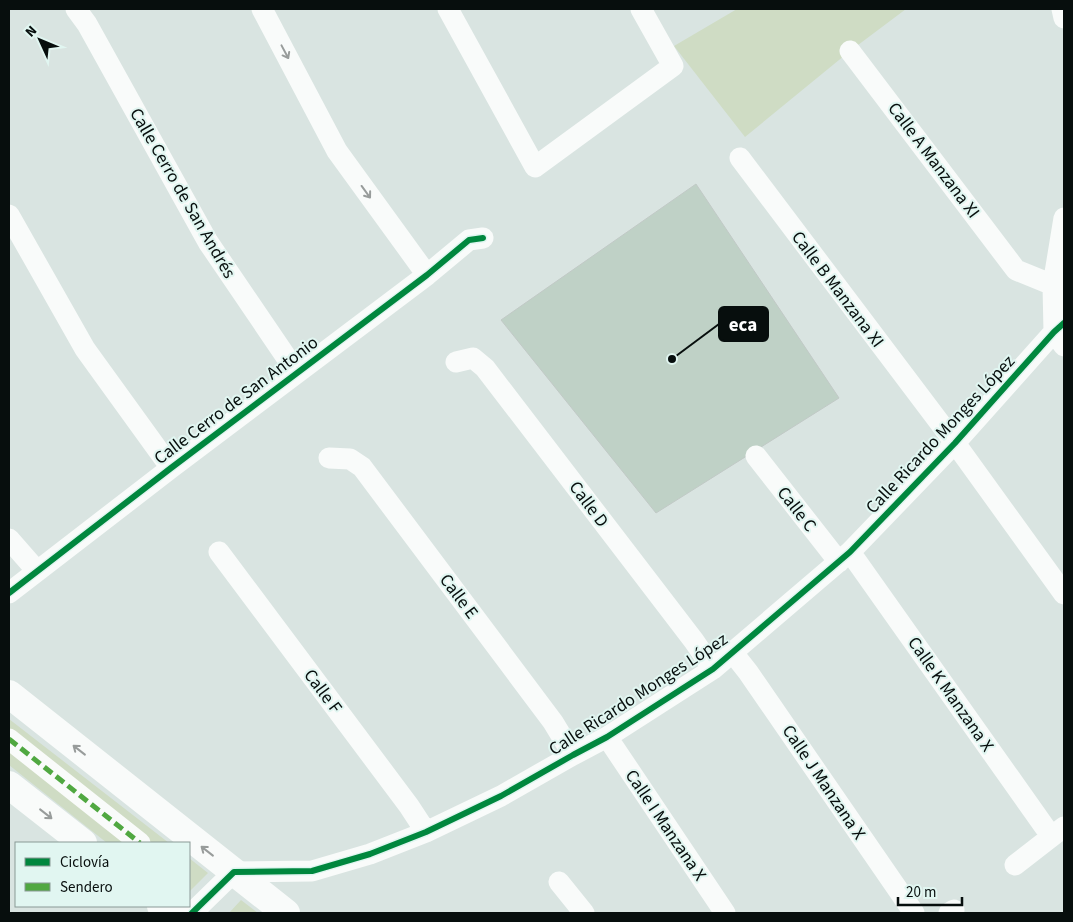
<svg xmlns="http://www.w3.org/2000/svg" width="1073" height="922" viewBox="0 0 1073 922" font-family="'Source Sans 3',sans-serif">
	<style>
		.green { fill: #cfdcc4 }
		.building { fill: #bfd1c6; stroke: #c1c9c6 }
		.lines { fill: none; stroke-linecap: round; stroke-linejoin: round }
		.street { stroke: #f9fbfa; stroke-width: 21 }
		.primary { stroke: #f9fbfa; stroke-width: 28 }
		.quiet { stroke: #50a841; stroke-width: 5; stroke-dasharray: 10 5; stroke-linecap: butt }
		.cycleway-casing { stroke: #e1f6f1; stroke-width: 9 }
		.cycleway { stroke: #00873e; stroke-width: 6 }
		.oneway { stroke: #989c9b }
		.labels { text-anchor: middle; stroke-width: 4; stroke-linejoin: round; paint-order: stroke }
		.street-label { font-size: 18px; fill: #070e0d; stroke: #e1f6f1 }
		.leader { fill: none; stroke: #070e0d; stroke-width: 2 }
		.callout-dot { fill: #070e0d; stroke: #e1f6f1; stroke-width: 2 }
		.callout { fill: #070e0d; stroke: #070e0d; stroke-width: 2 }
		.callout-label { font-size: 19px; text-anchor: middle; font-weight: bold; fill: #fff }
	</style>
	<rect width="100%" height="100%" fill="#d9e4e1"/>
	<path class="green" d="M 737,9 L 906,9 L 850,51 L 745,137 L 674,46 Z
		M 9,719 L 169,843 L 107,843 L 9,765 Z
		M 189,858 L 208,873 L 189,892 Z
		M 241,900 L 258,913 L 229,913 Z"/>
	<path class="building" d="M 696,184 L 839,398 L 656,513 L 501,320 Z"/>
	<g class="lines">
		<path class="street" d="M 76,9 L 87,24 L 208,242 L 297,373
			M 262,9 L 337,151 L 427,275
			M 448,9 L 535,167 L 673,66 L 641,9
			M 1062,9 L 1064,18
			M 850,51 L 1016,270 L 1053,285
			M 740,158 L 955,443 L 1064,594
			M 9,215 L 85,349 L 171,468
			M 1064,218 L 1053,285 L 1054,332 L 1064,346
			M 456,362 L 473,358 L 485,368 L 694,641 L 713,669
			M 756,456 L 839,562
			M 329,458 L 350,459 L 362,467 L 553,722 L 573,755
			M 9,539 L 37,571
			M 219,552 L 409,806 L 426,832
			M 850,552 L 1051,836
			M 9,593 L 171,468 L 427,275 L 469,240 L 483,238
			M 733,653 L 748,672 L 914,913
			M 607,737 L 725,913
			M 9,739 L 140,843
			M 1015,865 L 1064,827
			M 559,882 L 584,913
			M 192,913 L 234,872 L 312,871 L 370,854 L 426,832 L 501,796 L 573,755 L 607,737 L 713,669 L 850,552 L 955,443 L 1054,332 L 1064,323
			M 949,913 L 954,910"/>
		<path class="primary" d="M 9,694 L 286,913
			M 9,785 L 83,843
			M 161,906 L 171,913"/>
		<path class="quiet" d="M 9,739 L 140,843"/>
		<g class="cycleway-casing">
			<path id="cycleway" d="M 9,593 L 171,468 L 427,275 L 469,240 L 483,238
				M 192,913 L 234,872 L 312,871 L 370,854 L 426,832 L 501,796 L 573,755 L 607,737 L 713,669 L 850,552 L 955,443 L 1054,332 L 1064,323"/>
		</g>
		<use href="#cycleway" class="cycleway"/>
	</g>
	<defs><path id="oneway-shaft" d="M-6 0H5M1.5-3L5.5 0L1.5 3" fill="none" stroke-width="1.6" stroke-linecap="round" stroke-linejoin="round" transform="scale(1.25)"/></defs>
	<g class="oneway">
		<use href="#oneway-shaft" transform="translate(285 52) rotate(62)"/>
		<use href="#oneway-shaft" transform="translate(366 192) rotate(54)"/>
		<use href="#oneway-shaft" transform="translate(79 750) rotate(-142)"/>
		<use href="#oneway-shaft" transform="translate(46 814) rotate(38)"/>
		<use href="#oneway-shaft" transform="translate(207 851) rotate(-142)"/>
	</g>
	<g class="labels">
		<g class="street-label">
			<text transform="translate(934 160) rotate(53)" y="6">Calle A Manzana XI</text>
			<text transform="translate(183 193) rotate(60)" y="6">Calle Cerro de San Andrés</text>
			<text transform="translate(838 289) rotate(53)" y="6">Calle B Manzana XI</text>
			<text transform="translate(236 400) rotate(-37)" y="6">Calle Cerro de San Antonio</text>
			<text transform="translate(940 434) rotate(-47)" y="6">Calle Ricardo Monges López</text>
			<text transform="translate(589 504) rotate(53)" y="6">Calle D</text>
			<text transform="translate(797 509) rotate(52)" y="6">Calle C</text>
			<text transform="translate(459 596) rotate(53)" y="6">Calle E</text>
			<text transform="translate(323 691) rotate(53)" y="6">Calle F</text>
			<text transform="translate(638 694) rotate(-33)" y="6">Calle Ricardo Monges López</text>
			<text transform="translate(951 694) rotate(55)" y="6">Calle K Manzana X</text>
			<text transform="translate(824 782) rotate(56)" y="6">Calle J Manzana X</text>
			<text transform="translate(666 825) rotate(56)" y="6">Calle I Manzana X</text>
		</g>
	</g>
	<path class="leader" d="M672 359L719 324"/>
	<circle class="callout-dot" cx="672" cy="359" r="5"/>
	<rect class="callout" x="719" y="307" width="49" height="34" rx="5"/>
	<g class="callout-label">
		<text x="743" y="331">eca</text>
	</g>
	<rect width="1073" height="922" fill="none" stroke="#070e0d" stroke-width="20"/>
	<rect x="15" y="842" width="175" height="65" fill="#e1f6f1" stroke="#8a9996"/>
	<rect x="25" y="858" width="25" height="8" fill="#00873e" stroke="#8a9996"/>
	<text x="60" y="867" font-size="15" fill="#070e0d">Ciclovía</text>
	<rect x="25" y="883" width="25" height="8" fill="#50a841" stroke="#8a9996"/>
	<text x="60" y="892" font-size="15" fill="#070e0d">Sendero</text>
	<g transform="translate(40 40) rotate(314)" stroke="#e1f6f1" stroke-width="4" paint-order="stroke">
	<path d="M0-4L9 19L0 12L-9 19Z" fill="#070e0d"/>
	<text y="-8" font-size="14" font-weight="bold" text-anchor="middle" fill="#070e0d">N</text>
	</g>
	<path d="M898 897v8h64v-8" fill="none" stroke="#070e0d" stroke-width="2.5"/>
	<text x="906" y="897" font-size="15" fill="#070e0d" stroke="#e1f6f1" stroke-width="4" paint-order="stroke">20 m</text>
</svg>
